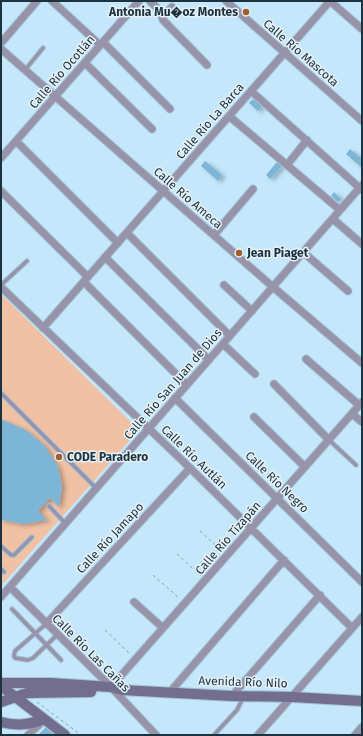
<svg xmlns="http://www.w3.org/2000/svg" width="363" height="736" viewBox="0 0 363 736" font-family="'Fira Sans',sans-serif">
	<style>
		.green { fill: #f0c1a3 }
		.building { fill: #7cb5d5; filter: url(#shadow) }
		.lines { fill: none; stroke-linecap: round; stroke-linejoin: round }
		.lane-casing { stroke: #a3c3d5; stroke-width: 5.5 }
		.street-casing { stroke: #a3c3d5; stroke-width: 9 }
		.secondary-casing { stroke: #a3c3d5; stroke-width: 12 }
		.path { stroke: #84a2b3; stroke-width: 1; stroke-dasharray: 3 3; stroke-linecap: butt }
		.lane { stroke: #9793aa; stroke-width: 3.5 }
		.street { stroke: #9793aa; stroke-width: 7 }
		.secondary { stroke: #746e8e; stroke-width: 10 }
		.poi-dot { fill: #a25f2e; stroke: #e5f1f7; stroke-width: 1.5 }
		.labels { text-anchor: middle; stroke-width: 3; stroke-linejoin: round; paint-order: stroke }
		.poi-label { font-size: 12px; font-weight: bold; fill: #1b323f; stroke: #e5f1f7; text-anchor: start }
		.street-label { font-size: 12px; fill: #1b323f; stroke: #e5f1f7 }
	</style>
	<defs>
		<filter id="shadow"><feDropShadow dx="3.5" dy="2" stdDeviation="2" flood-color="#0004"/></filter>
	</defs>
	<rect width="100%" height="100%" fill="#c5e7fb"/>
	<path class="green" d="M 1,294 L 139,430 L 1,586 Z"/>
	<path class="building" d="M 253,99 L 262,106 L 258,111 L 249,103 Z
		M 350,149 L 362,159 L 362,168 L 346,154 Z
		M 205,161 L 222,175 L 218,181 L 201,166 Z
		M 277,162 L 282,166 L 270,179 L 266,175 Z
		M 334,192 L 341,199 L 338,202 L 331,196 Z
		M 1,419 L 26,430 L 45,446 L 58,467 L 62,486 L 59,507 L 50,498 L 38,511 L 47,520 L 23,524 L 1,520 Z
		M 46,727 L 54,735 L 38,735 Z"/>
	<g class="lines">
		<g class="lane-casing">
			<path id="lane" d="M 25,70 L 43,48
				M 1,285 L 27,261
				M 1,393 L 96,488
				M 329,440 L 356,465
				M 49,506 L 65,523
				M 1,546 L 11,555 L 14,555 L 32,537
				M 1,569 L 4,572
				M 12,609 L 61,660
				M 46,624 L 15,651 L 14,656 L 15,658 L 28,660 L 33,658 L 57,635
				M 214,735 L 237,710 L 243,698"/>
		</g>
		<g class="street-casing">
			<path id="street" d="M 52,1 L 100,45
				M 150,1 L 164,15
				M 226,1 L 362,121
				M 330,1 L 362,29
				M 172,7 L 162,17 L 163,20 L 207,65
				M 103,42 L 170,109
				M 1,43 L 37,1
				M 1,49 L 273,287 L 362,363
				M 85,63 L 152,129
				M 251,91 L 362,190
				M 229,116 L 340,210
				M 16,141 L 118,243
				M 1,158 L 139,1
				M 287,165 L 307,140
				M 1,191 L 88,277
				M 333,219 L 362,244
				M 127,233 L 230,336
				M 214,235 L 253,189
				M 303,252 L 348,291
				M 105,257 L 209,360
				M 84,282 L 187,385
				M 224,285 L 252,311
				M 1,287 L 190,468 L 352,628
				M 43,328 L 330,1
				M 223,344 L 255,374
				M 306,359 L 359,405
				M 274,384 L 329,440
				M 175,398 L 362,582
				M 352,414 L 362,422
				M 254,417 L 305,467
				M 10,587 L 111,687 L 156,735
				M 1,597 L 362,185
				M 134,602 L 163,628
				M 46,624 L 190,468
				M 111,687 L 362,402
				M 170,692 L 284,560
				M 232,696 L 320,595
				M 28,735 L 44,720
				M 258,735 L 362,617
				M 355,735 L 362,727"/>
		</g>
		<g class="secondary-casing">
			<path id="secondary" d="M 1,683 L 51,683 L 111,687 L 122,690 L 232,696 L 292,697 L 362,701
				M 1,686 L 65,735
				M 1,702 L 27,693 L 91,692
				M 1,722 C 17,726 29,725 44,719"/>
		</g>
		<path class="path" d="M 200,531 L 222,551
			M 177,554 L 201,576
			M 153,575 L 180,599
			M 105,630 L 131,655
			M 37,702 L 81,735"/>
		<use href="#lane" class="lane"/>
		<use href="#street" class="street"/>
		<use href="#secondary" class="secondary"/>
	</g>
	<g class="poi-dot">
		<circle cx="246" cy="12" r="4"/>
		<circle cx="239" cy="253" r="4"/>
		<circle cx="59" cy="457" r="4"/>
	</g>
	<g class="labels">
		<g class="poi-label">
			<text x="238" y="16" text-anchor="end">Antonia Mu�oz Montes</text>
			<text x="247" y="257">Jean Piaget</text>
			<text x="67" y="461">CODE Paradero</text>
		</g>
		<g class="street-label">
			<text transform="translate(301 53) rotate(41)" y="4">Calle Río Mascota</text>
			<text transform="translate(62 72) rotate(-49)" y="4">Calle Río Ocotlán</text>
			<text transform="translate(210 121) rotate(-49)" y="4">Calle Río La Barca</text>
			<text transform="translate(188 198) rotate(41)" y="4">Calle Río Ameca</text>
			<text transform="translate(173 384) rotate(-49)" y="4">Calle Río San Juan de Dios</text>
			<text transform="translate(194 457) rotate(44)" y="4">Calle Río Autlán</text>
			<text transform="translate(277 482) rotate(44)" y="4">Calle Río Negro</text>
			<text transform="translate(110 538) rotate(-47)" y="4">Calle Río Jamapo</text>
			<text transform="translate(228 538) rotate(-49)" y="4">Calle Río Tizapán</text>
			<text transform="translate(91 653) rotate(45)" y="4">Calle Río Las Cañas</text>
			<text transform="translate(243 682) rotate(2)" y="4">Avenida Río Nilo</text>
		</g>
	</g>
	<rect width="363" height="736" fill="none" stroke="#1b323f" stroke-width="4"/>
</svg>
